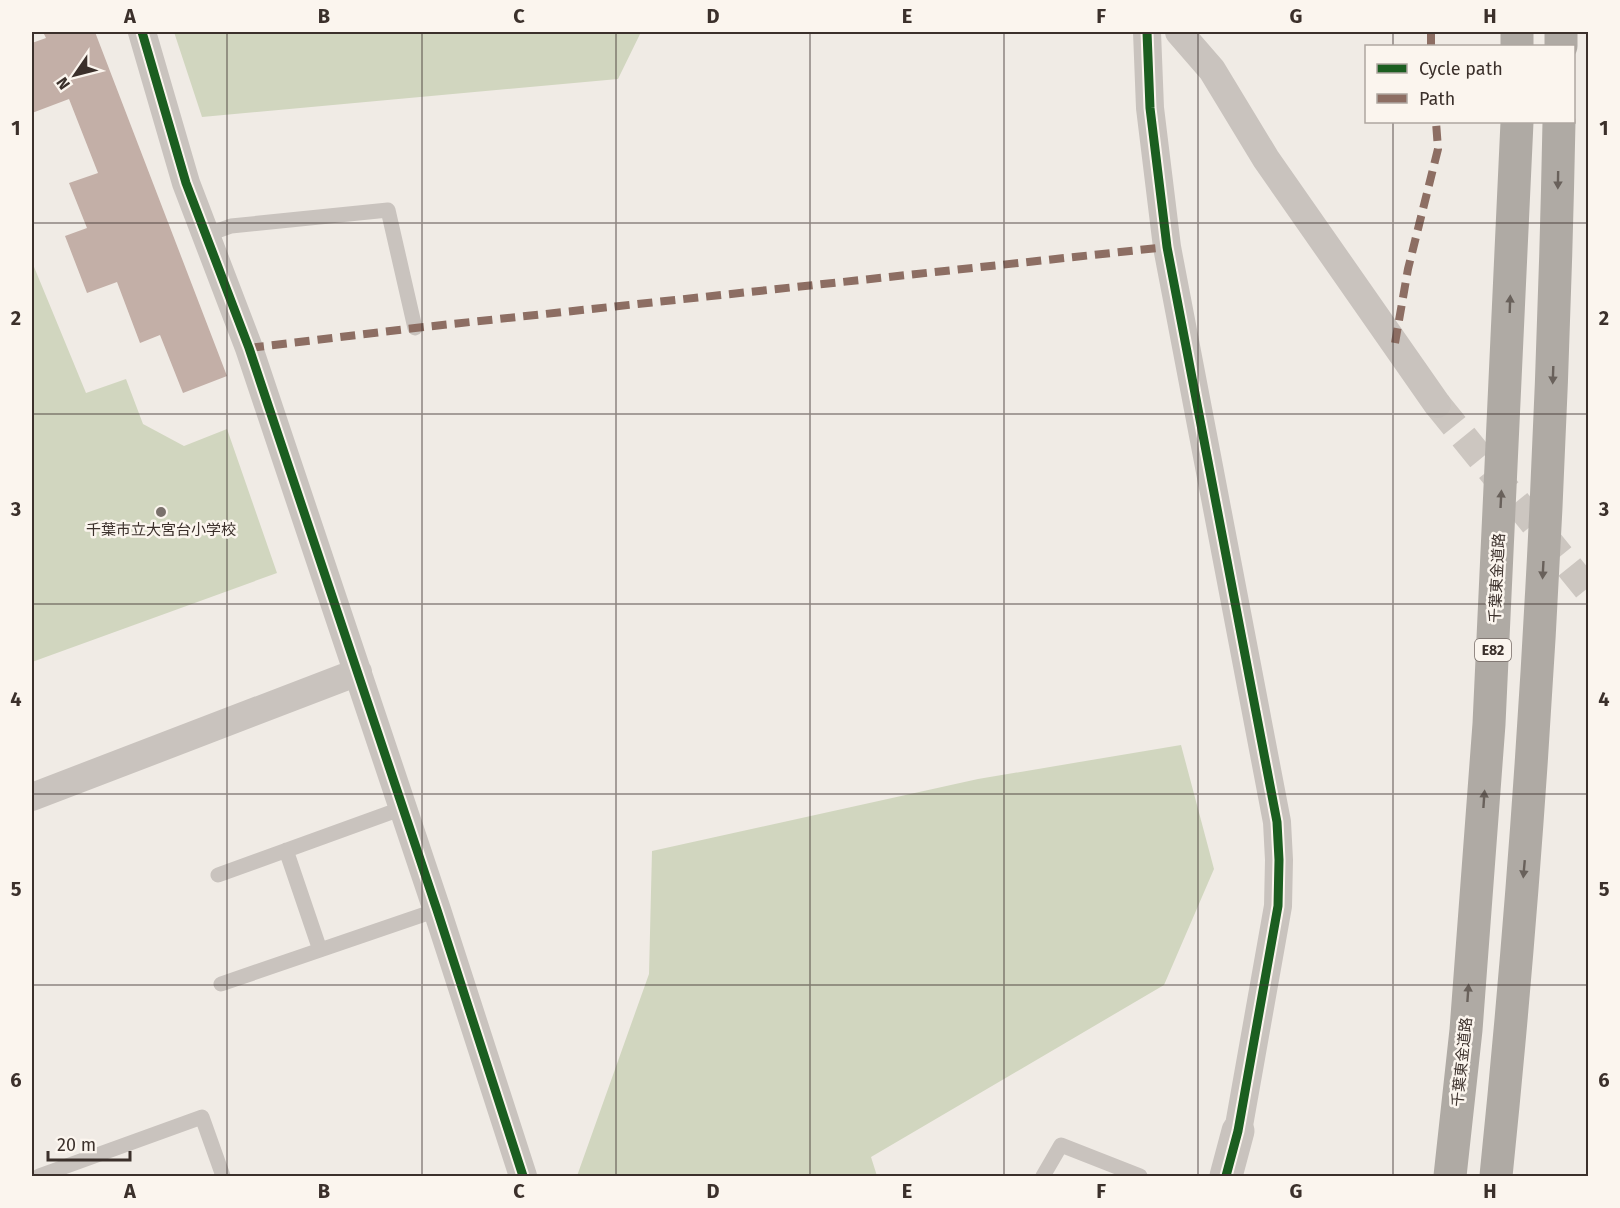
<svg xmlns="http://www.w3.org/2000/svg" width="1620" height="1208" viewBox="0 0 1620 1208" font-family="'Fira Sans','Noto Sans JP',sans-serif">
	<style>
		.green { fill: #d1d6bf }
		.building { fill: #c3afa7 }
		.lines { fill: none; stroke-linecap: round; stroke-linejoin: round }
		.minor-tunnel { stroke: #ccc6c0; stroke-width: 28; stroke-dasharray: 28 14; stroke-linecap: butt }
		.service { stroke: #c9c3be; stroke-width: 15 }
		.minor { stroke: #c9c3be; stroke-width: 28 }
		.tertiary { stroke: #c9c3be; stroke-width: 33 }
		.motorway { stroke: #afaaa4; stroke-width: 33 }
		.quiet { stroke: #8d6e63; stroke-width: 8; stroke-dasharray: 15 8; stroke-linecap: butt }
		.cycleway-casing { stroke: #fbf5ee; stroke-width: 13 }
		.cycleway { stroke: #1b5e20; stroke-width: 9 }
		.oneway { fill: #69615b }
		.grid { fill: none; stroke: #3b302b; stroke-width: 1.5; stroke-opacity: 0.55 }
		.poi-dot { fill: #7a716c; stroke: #fbf5ee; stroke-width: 2 }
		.labels { text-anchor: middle; stroke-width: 5; stroke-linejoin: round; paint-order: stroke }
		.shield { fill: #fbf5ee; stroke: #756b66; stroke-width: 1.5 }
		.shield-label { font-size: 14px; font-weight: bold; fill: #3b302b }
		.poi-label { font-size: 15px; fill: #3b302b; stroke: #fbf5ee }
		.street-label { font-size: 15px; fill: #3b302b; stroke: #fbf5ee }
		.neatline { fill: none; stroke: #3b302b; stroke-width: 2 }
		.grid-label { font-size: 20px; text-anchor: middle; font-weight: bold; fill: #3b302b }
	</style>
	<rect width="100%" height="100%" fill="#f0ebe5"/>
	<path class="green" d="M 174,32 L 641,32 L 618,79 L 202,117 Z
		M 32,262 L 86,393 L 126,379 L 143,424 L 184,446 L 227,429 L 277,573 L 32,662 Z
		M 1181,745 L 1214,869 L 1164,985 L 871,1157 L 877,1176 L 577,1176 L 649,974 L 652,851 L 978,779 Z"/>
	<path class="building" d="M 43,32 L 95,32 L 227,376 L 183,393 L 160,335 L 140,343 L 117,282 L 87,293 L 65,236 L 87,228 L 69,183 L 98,173 L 69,99 L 32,113 L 32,43 L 46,38 Z"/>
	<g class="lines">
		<path class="minor-tunnel" d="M 1437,404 L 1588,590"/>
		<path class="service" d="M 206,235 L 231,226 L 388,210 L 415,328
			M 286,850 L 320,950
			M 218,875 L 403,808
			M 221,984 L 437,910
			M 39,1176 L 202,1117 L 223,1176
			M 1043,1176 L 1061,1145 L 1140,1176"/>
		<path class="minor" d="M 142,32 L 186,183 L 249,348 L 437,910 L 523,1176
			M 1147,32 L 1150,108 L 1167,247 L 1277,822 L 1279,860 L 1278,906 L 1238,1131
			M 1179,32 L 1212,70 L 1266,159 L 1437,404
			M 32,797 L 358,672"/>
		<path class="tertiary" d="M 1226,1176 L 1238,1131"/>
		<path class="motorway" d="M 1517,46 L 1517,32
			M 1561,46 L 1561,32
			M 1450,1176 L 1466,1030 L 1489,724 L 1517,122
			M 1496,1176 C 1532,826 1552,474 1559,122"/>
		<path class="quiet" d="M 1431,46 L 1431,32
			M 1395,343 L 1408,269 L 1438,149 L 1436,122
			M 249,348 L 415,328 L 1167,247"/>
		<g class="cycleway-casing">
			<path id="cycleway" d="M 142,32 L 186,183 L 249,348 L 437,910 L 523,1176
				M 1147,32 L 1150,108 L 1167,247 L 1277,822 L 1279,860 L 1278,906 L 1238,1131 L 1226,1176"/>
		</g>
		<use href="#cycleway" class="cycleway"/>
	</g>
	<defs><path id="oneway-solid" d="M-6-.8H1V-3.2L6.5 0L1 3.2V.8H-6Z" transform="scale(1.5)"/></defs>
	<g class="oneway">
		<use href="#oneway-solid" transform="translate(1558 180) rotate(91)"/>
		<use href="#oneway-solid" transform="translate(1510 304) rotate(-88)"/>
		<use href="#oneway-solid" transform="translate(1553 375) rotate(92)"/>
		<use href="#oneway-solid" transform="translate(1501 499) rotate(-87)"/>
		<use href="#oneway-solid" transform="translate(1543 570) rotate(93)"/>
		<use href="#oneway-solid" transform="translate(1484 799) rotate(-86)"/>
		<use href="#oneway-solid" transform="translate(1524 869) rotate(95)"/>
		<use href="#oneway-solid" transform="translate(1468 993) rotate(-86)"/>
	</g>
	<path class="grid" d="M 227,32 L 227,1176M 422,32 L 422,1176M 616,32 L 616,1176M 810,32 L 810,1176M 1004,32 L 1004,1176M 1198,32 L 1198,1176M 1393,32 L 1393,46M 1393,122 L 1393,1176M 32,223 L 1588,223M 32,414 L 1588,414M 32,604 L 1588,604M 32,794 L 1588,794M 32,985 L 1588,985"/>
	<circle class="poi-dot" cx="161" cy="512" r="6"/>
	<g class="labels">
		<rect class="shield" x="1475" y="639" width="36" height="22" rx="4.5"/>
		<g class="shield-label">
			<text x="1493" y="655">E82</text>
		</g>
		<g class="poi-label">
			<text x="161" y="535">千葉市立大宮台小学校</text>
		</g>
		<g class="street-label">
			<text transform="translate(1497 578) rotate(-87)" y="5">千葉東金道路</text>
			<text transform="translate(1462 1062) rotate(-84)" y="5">千葉東金道路</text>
		</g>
	</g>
	<rect width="1620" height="1208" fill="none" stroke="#fbf5ee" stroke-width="66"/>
	<rect x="1365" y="45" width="210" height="78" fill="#fbf5ee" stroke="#aea6a0" stroke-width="1.5"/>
	<rect x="1377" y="64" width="30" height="9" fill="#1b5e20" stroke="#aea6a0" stroke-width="1.5"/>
	<text x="1419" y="75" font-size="18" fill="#3b302b">Cycle path</text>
	<rect x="1377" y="94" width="30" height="9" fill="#8d6e63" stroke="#aea6a0" stroke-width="1.5"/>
	<text x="1419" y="105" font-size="18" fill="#3b302b">Path</text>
	<g transform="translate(75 75) rotate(235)" stroke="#fbf5ee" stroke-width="4.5" paint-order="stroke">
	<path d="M0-4.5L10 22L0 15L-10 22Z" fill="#3b302b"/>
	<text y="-9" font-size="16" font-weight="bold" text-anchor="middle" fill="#3b302b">N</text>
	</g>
	<path d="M48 1151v9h82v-9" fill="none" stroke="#3b302b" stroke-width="3"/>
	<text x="57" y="1151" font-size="18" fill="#3b302b" stroke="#fbf5ee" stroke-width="4.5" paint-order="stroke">20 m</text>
	<rect x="33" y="33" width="1554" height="1142" class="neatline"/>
	<g class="grid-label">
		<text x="130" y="23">A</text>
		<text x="324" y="23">B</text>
		<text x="519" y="23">C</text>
		<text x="713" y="23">D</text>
		<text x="907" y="23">E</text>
		<text x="1101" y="23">F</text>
		<text x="1296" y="23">G</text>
		<text x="1490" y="23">H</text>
		<text x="16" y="135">1</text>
		<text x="1604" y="135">1</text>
		<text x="16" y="325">2</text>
		<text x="1604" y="325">2</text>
		<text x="16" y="516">3</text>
		<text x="1604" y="516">3</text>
		<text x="16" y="706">4</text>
		<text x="1604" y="706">4</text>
		<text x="16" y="896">5</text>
		<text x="1604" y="896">5</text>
		<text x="16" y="1087">6</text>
		<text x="1604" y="1087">6</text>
		<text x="130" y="1198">A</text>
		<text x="324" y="1198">B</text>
		<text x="519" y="1198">C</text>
		<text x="713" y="1198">D</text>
		<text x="907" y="1198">E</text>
		<text x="1101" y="1198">F</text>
		<text x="1296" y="1198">G</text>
		<text x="1490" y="1198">H</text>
	</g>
</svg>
